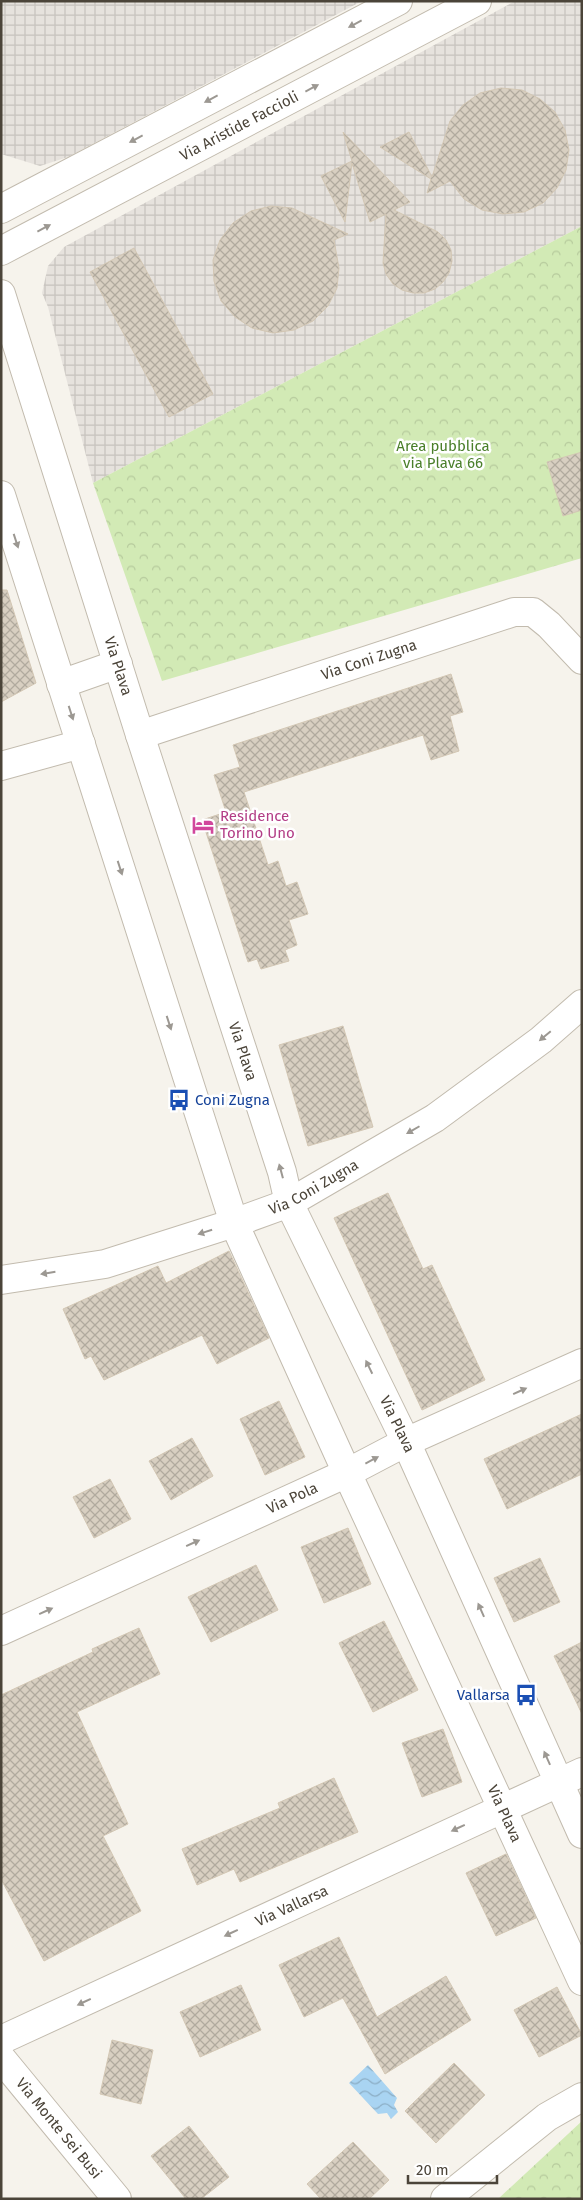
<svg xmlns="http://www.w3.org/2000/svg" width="583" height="2200" viewBox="0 0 583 2200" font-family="'Fira Sans',sans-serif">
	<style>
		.industrial { fill: url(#industrial-grid) }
		.park { fill: url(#park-crowns) }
		.water { fill: url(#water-waves) }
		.building { fill: url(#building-cross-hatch); stroke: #d3c7b4 }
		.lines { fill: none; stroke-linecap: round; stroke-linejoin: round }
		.minor-casing { stroke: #c2bbae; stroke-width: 30 }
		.minor { stroke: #fff; stroke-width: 28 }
		.oneway { fill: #9c9892 }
		.labels { text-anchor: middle; stroke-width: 5; stroke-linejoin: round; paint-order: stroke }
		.street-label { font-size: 15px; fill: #4b4439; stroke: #fff }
		.park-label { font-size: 15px; fill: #4a7f2a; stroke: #fff }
		.hotel-label { font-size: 15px; fill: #b23c85; stroke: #fff; text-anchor: start }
		.transit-label { font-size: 15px; fill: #164399; stroke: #fff; text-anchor: start }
	</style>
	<defs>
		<pattern id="industrial-grid" width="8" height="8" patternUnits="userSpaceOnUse" patternTransform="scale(1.25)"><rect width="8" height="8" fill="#e6e2dd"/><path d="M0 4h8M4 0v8" fill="none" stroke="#c7c3be"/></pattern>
		<pattern id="park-crowns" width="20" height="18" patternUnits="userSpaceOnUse" patternTransform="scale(1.25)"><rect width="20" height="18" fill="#d2eab5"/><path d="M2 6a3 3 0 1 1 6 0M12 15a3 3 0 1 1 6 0" fill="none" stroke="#b6ca9c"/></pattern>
		<pattern id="water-waves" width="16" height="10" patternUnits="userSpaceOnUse" patternTransform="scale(1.25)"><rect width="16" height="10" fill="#a9d4f2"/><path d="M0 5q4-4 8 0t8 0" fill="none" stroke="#8caec5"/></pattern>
		<pattern id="building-cross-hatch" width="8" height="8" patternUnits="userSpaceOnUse" patternTransform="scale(1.25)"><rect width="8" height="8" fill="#d8cfc1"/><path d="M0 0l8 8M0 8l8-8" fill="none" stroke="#b1aa9e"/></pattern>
	</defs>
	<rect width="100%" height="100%" fill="#f6f3ec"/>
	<path class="industrial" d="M 1,1 L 362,1 L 68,157 L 40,166 L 1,154 Z
		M 515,1 L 582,1 L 582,226 L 93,483 L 48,307 L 42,293 L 48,266 L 64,247 Z"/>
	<path class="park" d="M 582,226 L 582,558 L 162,681 L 93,483 Z
		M 582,2121 L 582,2199 L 498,2199 Z"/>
	<path class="water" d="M 368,2065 L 397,2098 L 394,2105 L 398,2112 L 391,2119 L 387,2113 L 378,2114 L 349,2083 Z"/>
	<path class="building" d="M 501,88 L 522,90 L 540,99 L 555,112 L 565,130 L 569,150 L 566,170 L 557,188 L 543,203 L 524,212 L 503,214 L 482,210 L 464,199 L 450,181 L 427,193 L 431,179 L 380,147 L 409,132 L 432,177 L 450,121 L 463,105 L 480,93 Z
		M 343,132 L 410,202 L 394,210 L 438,232 L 446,240 L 451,250 L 452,261 L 449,273 L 443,282 L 435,289 L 424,293 L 413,293 L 402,290 L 393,284 L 386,274 L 383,263 L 386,214 L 370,222 L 352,163 L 345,222 L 321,176 L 352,161 Z
		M 271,206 L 292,208 L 348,234 L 334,240 L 339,268 L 337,288 L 328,306 L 313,321 L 294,330 L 273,333 L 252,328 L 235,317 L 221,301 L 214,281 L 213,260 L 220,240 L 233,223 L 251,211 Z
		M 134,248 L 213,394 L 169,417 L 90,272 Z
		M 582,452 L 582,510 L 563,516 L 547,462 Z
		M 1,590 L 7,590 L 36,683 L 1,702 Z
		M 451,674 L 463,712 L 450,716 L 459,751 L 431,760 L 423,735 L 244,792 L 268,865 L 278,861 L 286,886 L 297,882 L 308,914 L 289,920 L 297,945 L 285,950 L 289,961 L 261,969 L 257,959 L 248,962 L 202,820 L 226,812 L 214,775 L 240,767 L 233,745 Z
		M 343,1026 L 373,1127 L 308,1146 L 279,1045 Z
		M 388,1193 L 423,1269 L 432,1265 L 485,1380 L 422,1410 L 334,1218 Z
		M 229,1251 L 269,1338 L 217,1364 L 202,1335 L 104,1380 L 91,1356 L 85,1359 L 63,1309 L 158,1266 L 166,1283 Z
		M 279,1401 L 305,1457 L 265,1475 L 240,1419 Z
		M 582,1414 L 582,1474 L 507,1509 L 484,1459 Z
		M 192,1438 L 213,1476 L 171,1500 L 149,1461 Z
		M 110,1479 L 131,1519 L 94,1538 L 73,1497 Z
		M 348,1528 L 371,1584 L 324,1603 L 301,1547 Z
		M 540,1558 L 560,1602 L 514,1622 L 494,1578 Z
		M 256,1565 L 278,1610 L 211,1642 L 188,1597 Z
		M 384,1621 L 418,1690 L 373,1712 L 339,1643 Z
		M 139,1628 L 160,1674 L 77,1712 L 128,1824 L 103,1836 L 141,1911 L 44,1961 L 1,1879 L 1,1695 L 93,1652 L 92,1649 Z
		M 582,1642 L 582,1714 L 554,1656 Z
		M 443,1729 L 462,1782 L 422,1797 L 402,1743 Z
		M 334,1778 L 358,1832 L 240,1882 L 234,1869 L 197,1885 L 182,1849 L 280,1808 L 278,1803 Z
		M 506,1854 L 536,1918 L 496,1936 L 466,1873 Z
		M 339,1937 L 377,2017 L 446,1976 L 471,2020 L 385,2074 L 343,1998 L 304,2017 L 279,1965 Z
		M 241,1985 L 261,2030 L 200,2057 L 180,2012 Z
		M 557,1987 L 582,2035 L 539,2057 L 514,2010 Z
		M 112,2040 L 153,2050 L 141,2104 L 100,2094 Z
		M 454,2063 L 485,2095 L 436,2143 L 405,2111 Z
		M 189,2126 L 229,2177 L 201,2199 L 186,2199 L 151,2156 Z
		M 353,2142 L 389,2180 L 369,2199 L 321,2199 L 307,2184 Z"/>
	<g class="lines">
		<g class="minor-casing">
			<g id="minor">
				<path d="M 1,209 L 398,1"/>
				<path id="s1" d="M 1,251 L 477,1"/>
				<path id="s2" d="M 1,294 L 140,735 L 282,1172 L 289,1203 L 406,1442 L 582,1834"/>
				<path id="s3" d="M 1,495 L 234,1223 L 347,1473 L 582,1981"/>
				<path d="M 61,684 L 118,664"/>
				<path id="s4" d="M 140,735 L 514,612 L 533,612 L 549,625 L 582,660"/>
				<path d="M 1,766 L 81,744"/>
				<path id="s5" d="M 1,1280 L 105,1264 L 234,1223 L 289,1203 L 435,1118 L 541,1040 L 582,1004"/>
				<path id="s6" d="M 1,1631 L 347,1473 L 406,1442 L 582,1363"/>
				<path id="s7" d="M 1,2040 L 582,1772"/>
				<path id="s8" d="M 1,2058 L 117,2199"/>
				<path d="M 445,2199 L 547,2117 L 582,2097"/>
			</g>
		</g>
		<use href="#minor" class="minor"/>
	</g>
	<defs><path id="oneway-solid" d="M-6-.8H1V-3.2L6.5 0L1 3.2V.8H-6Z" transform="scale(1.25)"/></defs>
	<g class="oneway">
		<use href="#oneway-solid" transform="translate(355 24) rotate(152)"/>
		<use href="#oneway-solid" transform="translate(312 88) rotate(-28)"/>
		<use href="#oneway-solid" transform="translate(211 99) rotate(152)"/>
		<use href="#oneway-solid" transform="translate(136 139) rotate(152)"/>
		<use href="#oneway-solid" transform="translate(44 228) rotate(-28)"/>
		<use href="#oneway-solid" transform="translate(16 541) rotate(72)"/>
		<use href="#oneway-solid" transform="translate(71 713) rotate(72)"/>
		<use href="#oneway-solid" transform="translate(120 868) rotate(72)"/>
		<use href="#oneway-solid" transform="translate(169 1023) rotate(72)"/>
		<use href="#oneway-solid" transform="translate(545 1036) rotate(140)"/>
		<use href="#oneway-solid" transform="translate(413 1130) rotate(150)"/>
		<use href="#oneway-solid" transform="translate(281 1171) rotate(-105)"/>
		<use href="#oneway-solid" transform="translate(205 1232) rotate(162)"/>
		<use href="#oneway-solid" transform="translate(48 1273) rotate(171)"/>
		<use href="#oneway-solid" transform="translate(369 1367) rotate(-116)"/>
		<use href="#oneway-solid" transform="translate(520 1391) rotate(-24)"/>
		<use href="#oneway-solid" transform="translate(372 1460) rotate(-28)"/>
		<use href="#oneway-solid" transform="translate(193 1543) rotate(-24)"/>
		<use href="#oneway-solid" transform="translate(481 1610) rotate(-114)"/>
		<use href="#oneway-solid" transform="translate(46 1611) rotate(-24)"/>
		<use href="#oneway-solid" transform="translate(547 1758) rotate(-114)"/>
		<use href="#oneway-solid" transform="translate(458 1828) rotate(155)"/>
		<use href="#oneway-solid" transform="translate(231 1933) rotate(155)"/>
		<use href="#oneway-solid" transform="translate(84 2002) rotate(155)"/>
	</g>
	<defs>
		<g id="hotel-bare" transform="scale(1.725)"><path d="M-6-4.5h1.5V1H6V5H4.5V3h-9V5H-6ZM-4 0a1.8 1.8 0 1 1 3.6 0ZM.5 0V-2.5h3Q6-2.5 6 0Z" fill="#d1479c" stroke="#fff" stroke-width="2.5" paint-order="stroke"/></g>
		<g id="bus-bare" transform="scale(1.725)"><path d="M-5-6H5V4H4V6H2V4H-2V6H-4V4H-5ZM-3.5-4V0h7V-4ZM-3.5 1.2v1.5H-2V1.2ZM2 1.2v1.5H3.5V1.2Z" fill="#1a4fb4" stroke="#fff" stroke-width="2.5" paint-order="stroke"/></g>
	</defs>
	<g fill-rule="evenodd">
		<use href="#hotel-bare" x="203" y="825"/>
		<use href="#bus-bare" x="179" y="1100"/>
		<use href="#bus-bare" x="526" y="1695"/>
	</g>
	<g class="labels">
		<g class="street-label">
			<text dy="5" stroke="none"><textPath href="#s1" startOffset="269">Via Aristide Faccioli</textPath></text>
			<text dy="5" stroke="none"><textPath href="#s4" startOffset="241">Via Coni Zugna</textPath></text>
			<text dy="5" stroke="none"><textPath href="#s2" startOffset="390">Via Plava</textPath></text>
			<text dy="5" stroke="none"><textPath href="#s2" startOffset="795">Via Plava</textPath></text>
			<text dy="5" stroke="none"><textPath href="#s5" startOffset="328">Via Coni Zugna</textPath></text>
			<text dy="5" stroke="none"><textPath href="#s2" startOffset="1200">Via Plava</textPath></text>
			<text dy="5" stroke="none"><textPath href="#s6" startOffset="320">Via Pola</textPath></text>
			<text dy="5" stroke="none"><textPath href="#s3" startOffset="1414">Via Plava</textPath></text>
			<text dy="5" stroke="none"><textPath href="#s7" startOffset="320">Via Vallarsa</textPath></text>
			<text dy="5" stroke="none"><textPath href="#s8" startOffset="91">Via Monte Sei Busi</textPath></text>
		</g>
		<g class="park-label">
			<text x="443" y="451">Area pubblica<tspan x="443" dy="17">via Plava 66</tspan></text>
		</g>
		<g class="hotel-label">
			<text x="220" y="821">Residence<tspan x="220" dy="17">Torino Uno</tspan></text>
		</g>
		<g class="transit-label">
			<text x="195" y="1105">Coni Zugna</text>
			<text x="510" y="1700" text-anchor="end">Vallarsa</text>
		</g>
	</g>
	<rect width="583" height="2200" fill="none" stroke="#4b4439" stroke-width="5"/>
	<path d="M408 2175v8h89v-8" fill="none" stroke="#4b4439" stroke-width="2.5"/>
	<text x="416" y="2175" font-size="15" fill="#4b4439" stroke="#ffffff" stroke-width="4" paint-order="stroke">20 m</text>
</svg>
